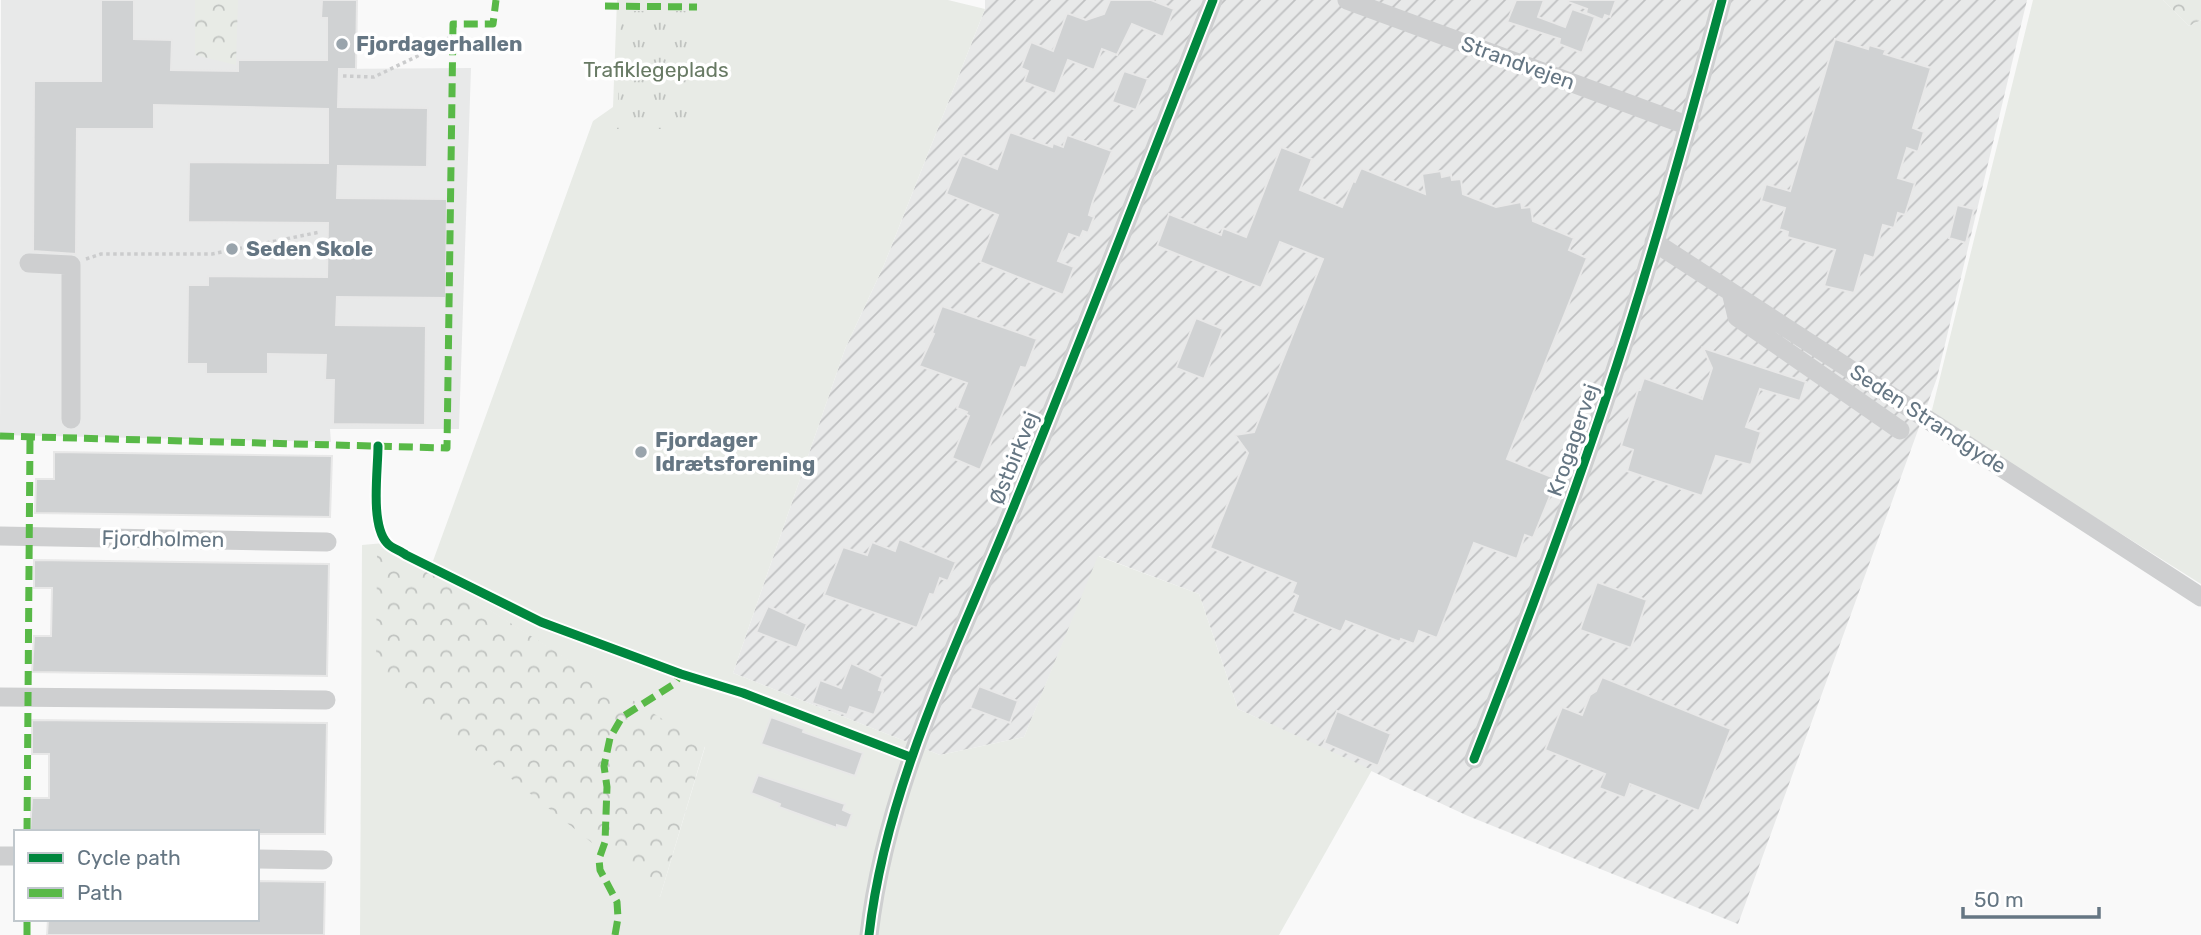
<svg xmlns="http://www.w3.org/2000/svg" width="2201" height="935" viewBox="0 0 2201 935" font-family="Rubik,sans-serif">
	<style>
		.built { fill: #e8e9e9 }
		.industrial { fill: url(#industrial-furrows) }
		.grass { fill: #e8ebe6 }
		.forest { fill: url(#forest-crowns) }
		.park { fill: url(#park-tufts) }
		.building { fill: #d0d2d3; stroke: #e8e8e8; stroke-width: 2 }
		.lines { fill: none; stroke-linecap: round; stroke-linejoin: round }
		.path { stroke: #cbcccd; stroke-width: 3.5; stroke-dasharray: 3.5 3.5; stroke-linecap: butt }
		.minor { stroke: #cecfd0; stroke-width: 19 }
		.quiet { stroke: #58b947; stroke-width: 7; stroke-dasharray: 14 7; stroke-linecap: butt }
		.cycleway-casing { stroke: #fff; stroke-width: 13 }
		.cycleway { stroke: #00873e; stroke-width: 9 }
		.poi-dot { fill: #99a4ac; stroke: #fff; stroke-width: 2.5 }
		.labels { text-anchor: middle; stroke-width: 7; stroke-linejoin: round; paint-order: stroke }
		.poi-label { font-size: 21px; font-weight: bold; fill: #657683; stroke: #fff; text-anchor: start }
		.street-label { font-size: 21px; fill: #657683; stroke: #fff }
		.park-label { font-size: 21px; fill: #687a64; stroke: #fff }
	</style>
	<defs>
		<pattern id="industrial-furrows" width="10" height="10" patternUnits="userSpaceOnUse" patternTransform="scale(1.75)"><rect width="10" height="10" fill="#e8e9e9"/><path d="M-1 1l2-2M0 10L10 0M9 11l2-2" fill="none" stroke="#c0c1c2"/></pattern>
		<pattern id="forest-crowns" width="20" height="18" patternUnits="userSpaceOnUse" patternTransform="scale(1.75)"><rect width="20" height="18" fill="#e8ebe6"/><path d="M2 6a3 3 0 1 1 6 0M12 15a3 3 0 1 1 6 0" fill="none" stroke="#c0c3c0"/></pattern>
		<pattern id="park-tufts" width="24" height="20" patternUnits="userSpaceOnUse" patternTransform="scale(1.75)"><rect width="24" height="20" fill="#e8ebe6"/><path d="M3 7l-1-3M5 7V3M7 7l1-3M15 17l-1-3M17 17v-4M19 17l1-3" fill="none" stroke="#c0c3c0"/></pattern>
	</defs>
	<rect width="100%" height="100%" fill="#f9f9f9"/>
	<path class="built" d="M 1,0 L 322,0 L 321,18 L 327,18 L 327,69 L 471,68 L 459,429 L 330,429 L 331,442 L 0,435 Z"/>
	<path class="industrial" d="M 985,0 L 2027,0 L 1937,378 L 1738,924 L 1468,816 L 1238,709 L 1199,594 L 1099,556 L 1024,737 L 940,755 L 733,673 L 845,349 L 884,265 L 985,9 Z"/>
	<path class="grass" d="M 617,0 L 948,0 L 985,9 L 884,265 L 845,349 L 733,673 L 940,755 L 1024,737 L 1098,556 L 1199,594 L 1238,709 L 1372,770 L 1279,935 L 360,935 L 362,545 L 384,543 L 377,555 L 660,897 L 705,747 L 429,572 L 593,121 L 613,107 Z
		M 2033,0 L 2163,0 L 2189,26 L 2201,20 L 2201,584 L 1931,414 Z"/>
	<path class="forest" d="M 195,0 L 238,0 L 236,65 L 195,55 Z
		M 2163,0 L 2201,0 L 2201,20 L 2189,26 Z
		M 384,543 L 705,746 L 660,897 L 376,671 L 377,554 Z"/>
	<path class="park" d="M 621,11 L 693,11 L 693,129 L 617,129 Z"/>
	<path class="building" d="M 101,0 L 134,0 L 134,39 L 172,40 L 171,70 L 238,71 L 238,60 L 327,60 L 327,18 L 321,18 L 322,0 L 357,0 L 356,69 L 339,69 L 338,107 L 428,108 L 427,167 L 338,166 L 337,198 L 447,199 L 446,298 L 337,297 L 336,325 L 426,326 L 425,425 L 333,424 L 334,380 L 325,380 L 326,355 L 268,354 L 268,374 L 206,374 L 206,364 L 187,364 L 188,285 L 208,285 L 208,276 L 327,277 L 328,223 L 188,222 L 189,162 L 328,163 L 328,109 L 154,105 L 154,129 L 77,129 L 76,254 L 33,251 L 34,81 L 101,81 Z
		M 1110,0 L 1151,0 L 1174,9 L 1163,37 L 1132,24 L 1117,55 L 1102,49 L 1094,70 L 1068,60 L 1055,94 L 1024,82 L 1028,71 L 1021,68 L 1031,42 L 1053,51 L 1067,13 L 1086,20 L 1104,14 Z
		M 1516,0 L 1544,0 L 1538,17 L 1565,27 L 1572,9 L 1595,17 L 1582,53 L 1559,44 L 1560,39 L 1507,22 Z
		M 1568,0 L 1616,0 L 1610,17 L 1605,15 L 1603,20 L 1586,13 L 1587,9 L 1568,2 Z
		M 1835,39 L 1868,49 L 1869,45 L 1886,50 L 1884,54 L 1931,68 L 1913,128 L 1924,132 L 1918,152 L 1907,148 L 1898,178 L 1915,183 L 1905,215 L 1898,213 L 1894,228 L 1883,225 L 1874,258 L 1865,255 L 1854,293 L 1824,286 L 1835,250 L 1787,237 L 1788,232 L 1779,229 L 1785,208 L 1761,201 L 1766,184 L 1790,191 Z
		M 1124,71 L 1148,79 L 1136,110 L 1112,102 Z
		M 1010,132 L 1052,147 L 1053,143 L 1063,147 L 1067,135 L 1112,151 L 1093,201 L 1089,215 L 1094,217 L 1088,233 L 1083,231 L 1080,238 L 1069,234 L 1058,261 L 1074,267 L 1063,295 L 980,262 L 998,215 L 946,194 L 962,155 L 997,169 Z
		M 1281,147 L 1312,159 L 1300,190 L 1342,207 L 1353,181 L 1355,182 L 1361,168 L 1425,194 L 1422,174 L 1441,171 L 1442,177 L 1451,175 L 1452,180 L 1461,179 L 1463,194 L 1496,207 L 1521,202 L 1522,208 L 1531,207 L 1533,221 L 1574,238 L 1569,250 L 1587,258 L 1507,459 L 1557,479 L 1533,538 L 1525,535 L 1517,559 L 1474,543 L 1437,638 L 1419,631 L 1414,644 L 1401,639 L 1400,642 L 1346,621 L 1341,632 L 1292,612 L 1298,596 L 1292,593 L 1296,583 L 1210,548 L 1248,453 L 1235,435 L 1254,432 L 1323,259 L 1280,242 L 1261,288 L 1157,246 L 1169,214 L 1221,235 L 1223,228 L 1246,237 Z
		M 1957,205 L 1974,209 L 1966,243 L 1949,238 Z
		M 942,306 L 1037,339 L 1026,368 L 1021,367 L 980,470 L 952,458 L 969,416 L 966,414 L 967,412 L 957,408 L 967,383 L 919,366 L 934,334 L 932,333 Z
		M 1196,318 L 1223,329 L 1204,379 L 1176,368 Z
		M 1703,348 L 1806,382 L 1800,401 L 1760,389 L 1746,427 L 1761,432 L 1751,465 L 1716,456 L 1702,496 L 1627,471 L 1633,450 L 1621,446 L 1638,390 L 1640,390 L 1644,378 L 1702,399 L 1712,368 Z
		M 54,452 L 332,456 L 330,517 L 35,513 L 36,479 L 54,479 Z
		M 899,539 L 956,562 L 948,581 L 940,578 L 934,595 L 930,594 L 917,628 L 824,595 L 843,547 L 867,555 L 872,542 L 895,551 Z
		M 34,560 L 329,564 L 327,676 L 32,672 L 34,636 L 51,636 L 52,588 L 34,588 Z
		M 1597,582 L 1647,600 L 1631,648 L 1580,630 Z
		M 768,606 L 807,624 L 797,648 L 756,632 Z
		M 851,663 L 883,678 L 879,690 L 883,691 L 874,715 L 850,707 L 847,715 L 812,703 L 820,680 L 841,688 Z
		M 1602,677 L 1731,729 L 1699,811 L 1630,784 L 1625,798 L 1599,788 L 1605,774 L 1545,750 L 1562,707 L 1582,715 L 1590,695 L 1596,691 Z
		M 979,686 L 1018,701 L 1010,723 L 970,708 Z
		M 1337,711 L 1391,734 L 1378,766 L 1324,743 Z
		M 771,717 L 804,729 L 803,732 L 863,753 L 855,776 L 761,744 Z
		M 32,720 L 327,723 L 325,834 L 257,834 L 257,832 L 30,831 L 32,798 L 49,798 L 49,754 L 32,754 Z
		M 758,775 L 845,804 L 843,810 L 852,814 L 847,828 L 837,825 L 837,828 L 779,807 L 780,804 L 751,793 Z
		M 257,881 L 325,882 L 324,935 L 47,935 L 48,919 L 257,919 Z"/>
	<g class="lines">
		<path class="path" d="M 343,76 L 374,77 L 428,51 L 452,36
			M 86,259 L 101,254 L 212,254 L 320,232"/>
		<path class="minor" d="M 1347,0 L 1689,126
			M 1654,242 L 2201,597
			M 29,263 L 71,265 L 71,419
			M 1731,292 L 1737,317 L 1900,430
			M 0,536 L 327,542
			M 0,697 L 326,700
			M 1474,759 C 1520,641 1565,522 1605,401 C 1649,269 1686,135 1722,0
			M 0,856 L 16,856
			M 257,859 L 323,860
			M 869,935 C 886,785 958,645 1014,506 C 1082,338 1147,169 1213,0"/>
		<path class="quiet" d="M 605,6 L 697,7
			M 0,436 L 447,448 L 453,24 L 493,24 L 496,0
			M 27,832 L 30,437
			M 27,935 L 27,919
			M 615,935 L 618,918 L 617,902 L 600,870 L 599,859 L 605,842 L 607,787 L 604,766 L 610,738 L 622,717 L 674,684 L 681,674"/>
		<g class="cycleway-casing">
			<path id="cycleway" d="M 378,446 C 378,471 370,524 387,543 C 391,548 401,551 406,555 L 541,622 L 681,674 L 743,693 L 910,757
				M 1474,759 C 1520,641 1565,522 1605,401 C 1649,269 1686,135 1722,0
				M 869,935 C 886,785 958,645 1014,506 C 1082,338 1147,169 1213,0"/>
		</g>
		<use href="#cycleway" class="cycleway"/>
	</g>
	<g class="poi-dot">
		<circle cx="342" cy="44" r="7"/>
		<circle cx="232" cy="249" r="7"/>
		<circle cx="641" cy="452" r="7"/>
	</g>
	<g class="labels">
		<g class="poi-label">
			<text x="356" y="51">Fjordagerhallen</text>
			<text x="246" y="256">Seden Skole</text>
			<text x="655" y="447">Fjordager<tspan x="655" dy="24">Idrætsforening</tspan></text>
		</g>
		<g class="street-label">
			<text transform="translate(1518 63) rotate(20)" y="7">Strandvejen</text>
			<text transform="translate(1928 419) rotate(33)" y="7">Seden Strandgyde</text>
			<text transform="translate(1573 440) rotate(-71)" y="7">Krogagervej</text>
			<text transform="translate(1014 458) rotate(-68)" y="7">Østbirkvej</text>
			<text transform="translate(163 539) rotate(1)" y="7">Fjordholmen</text>
		</g>
		<g class="park-label">
			<text x="656" y="77">Trafiklegeplads</text>
		</g>
	</g>
	<rect x="14" y="830" width="245" height="91" fill="#ffffff" stroke="#c1c8cd" stroke-width="2"/>
	<rect x="28" y="853" width="35" height="10" fill="#00873e" stroke="#c1c8cd" stroke-width="2"/>
	<text x="77" y="865" font-size="21" fill="#657683">Cycle path</text>
	<rect x="28" y="888" width="35" height="10" fill="#58b947" stroke="#c1c8cd" stroke-width="2"/>
	<text x="77" y="900" font-size="21" fill="#657683">Path</text>
	<path d="M1963 907v10h136v-10" fill="none" stroke="#657683" stroke-width="3.5"/>
	<text x="1974" y="907" font-size="21" fill="#657683" stroke="#ffffff" stroke-width="5" paint-order="stroke">50 m</text>
</svg>
